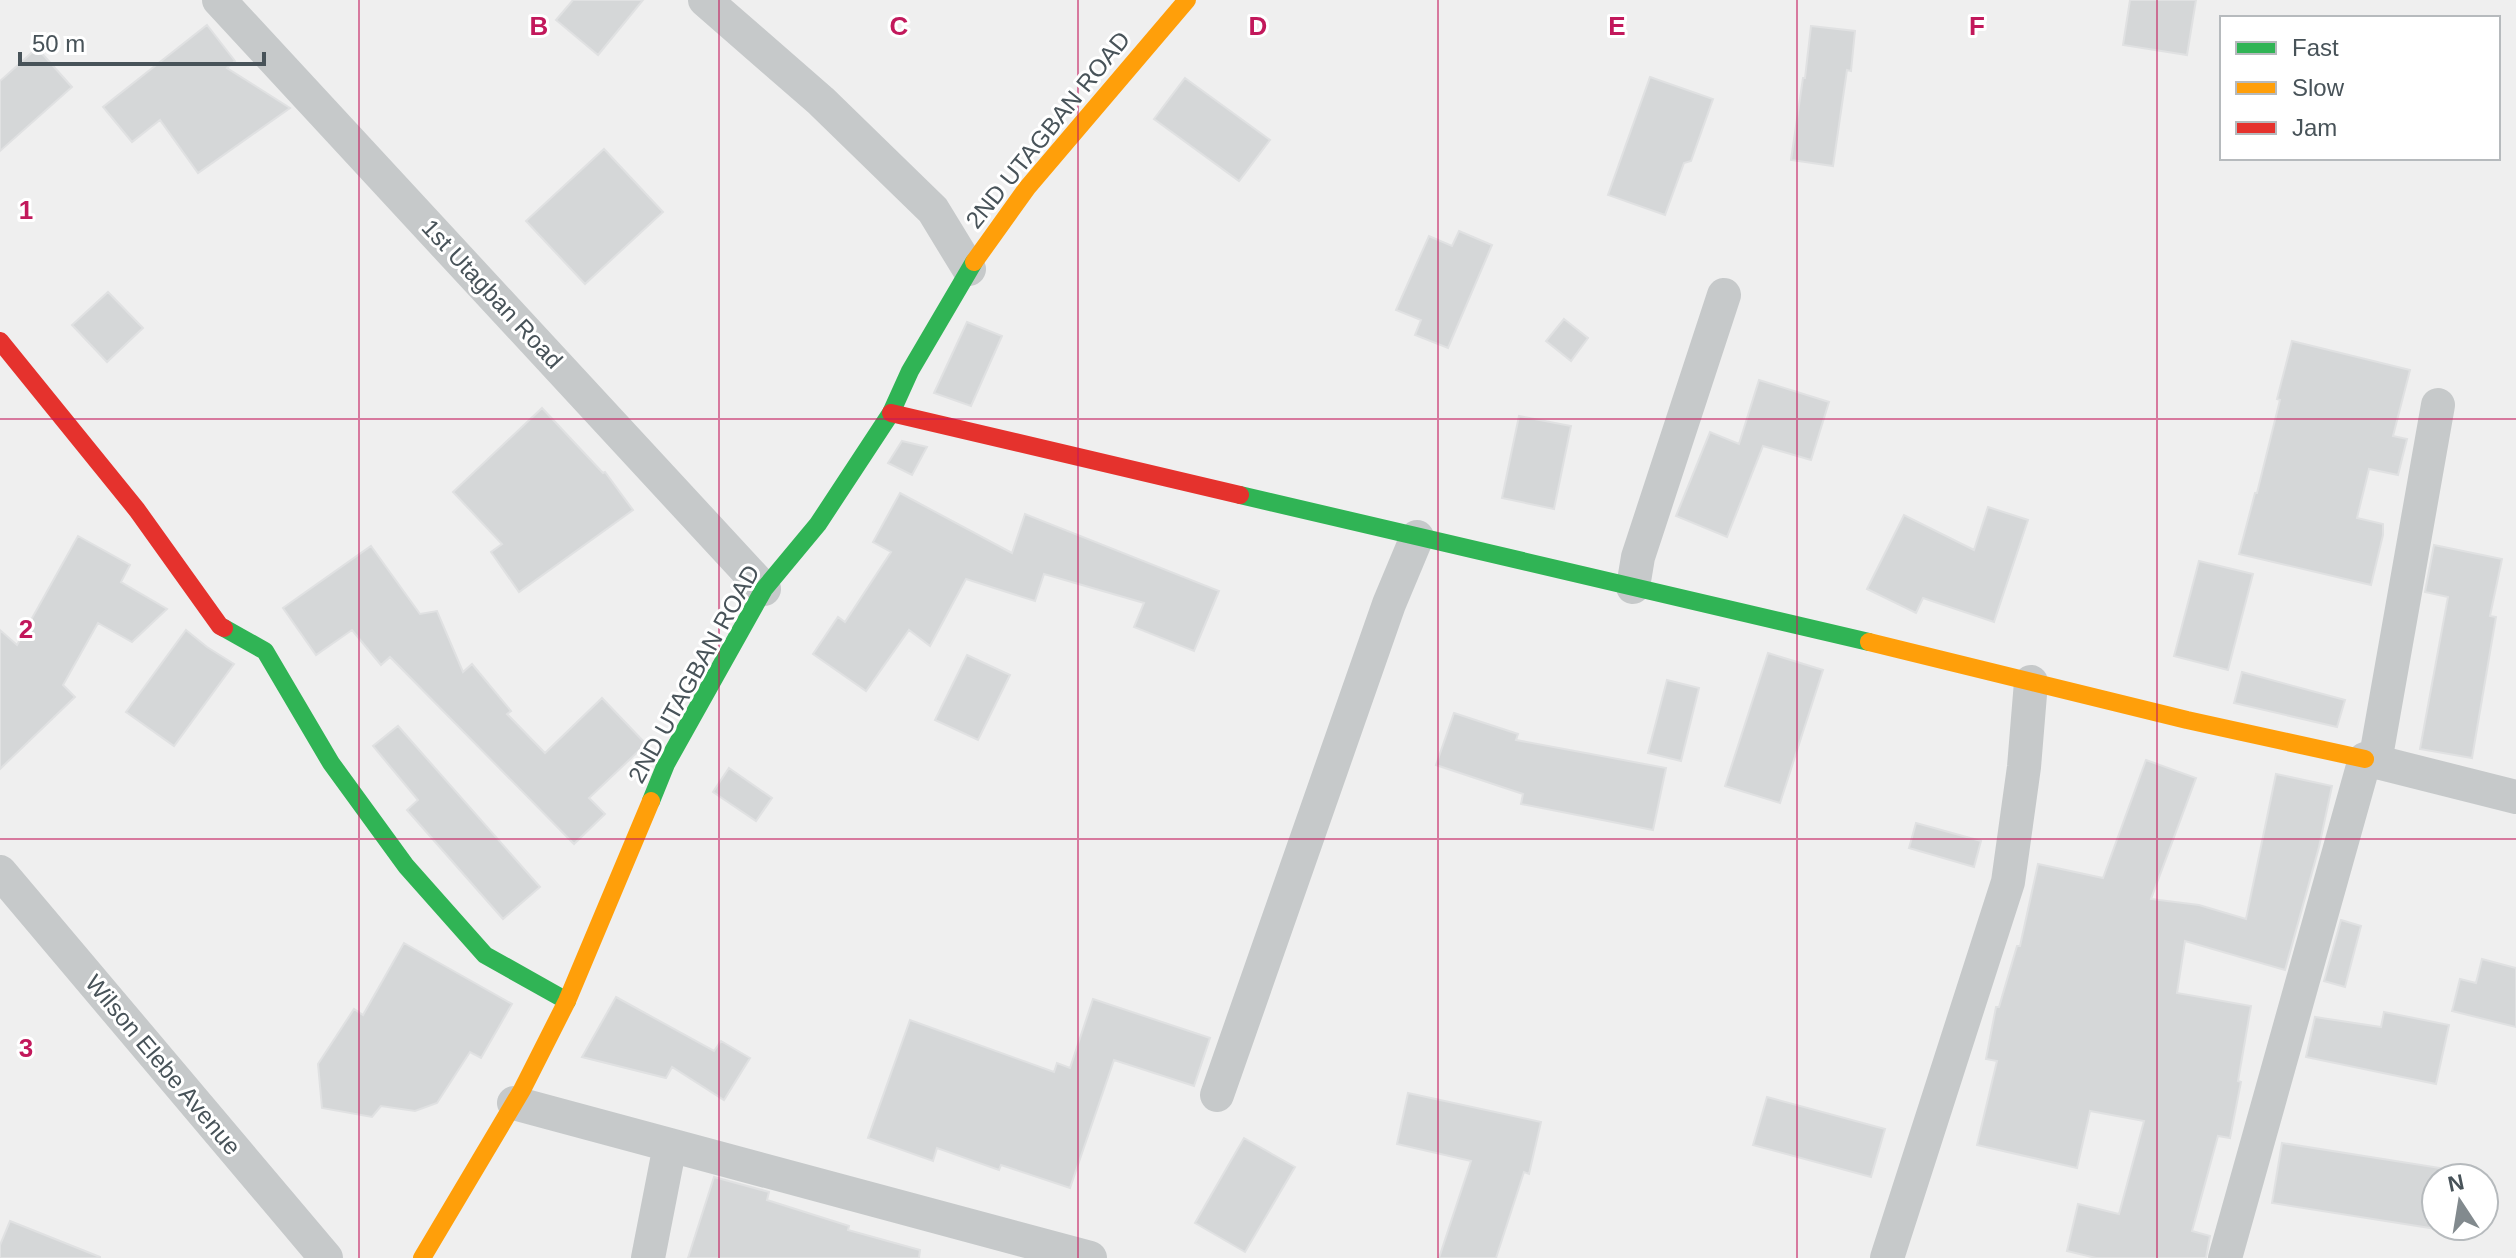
<svg xmlns="http://www.w3.org/2000/svg" width="2516" height="1258" viewBox="0 0 2516 1258" font-family="Helvetica,sans-serif">
	<style>
		.building { fill: #d5d7d8; stroke: #e0e1e2; stroke-width: 2 }
		.lines { fill: none; stroke-linecap: round; stroke-linejoin: round }
		.street { stroke: #c6c9ca; stroke-width: 34 }
		.fast { stroke: #30b455; stroke-width: 18 }
		.slow { stroke: #ff9f0a; stroke-width: 18 }
		.jam { stroke: #e5322d; stroke-width: 18 }
		.grid { fill: none; stroke: #c2185b; stroke-width: 2; stroke-opacity: 0.55 }
		.labels { text-anchor: middle; stroke-width: 6; stroke-linejoin: round; paint-order: stroke }
		.street-label { font-size: 24px; fill: #485359; stroke: #fff }
		.grid-label { font-size: 26px; text-anchor: middle; font-weight: bold; fill: #c2185b; stroke: #fff; stroke-width: 6; stroke-linejoin: round; paint-order: stroke }
	</style>
	<rect width="100%" height="100%" fill="#efefef"/>
	<path class="building" d="M 573,0 L 643,0 L 598,55 L 556,20 Z
		M 2130,0 L 2196,0 L 2187,55 L 2123,45 Z
		M 207,25 L 235,61 L 227,68 L 290,108 L 198,173 L 160,120 L 132,142 L 103,107 Z
		M 1811,26 L 1855,31 L 1851,71 L 1847,70 L 1833,166 L 1791,160 L 1803,78 L 1805,78 Z
		M 37,48 L 72,87 L 0,151 L 0,81 Z
		M 1650,77 L 1713,99 L 1691,161 L 1684,163 L 1665,215 L 1608,195 Z
		M 1185,78 L 1270,140 L 1239,181 L 1154,119 Z
		M 604,149 L 663,212 L 585,284 L 526,221 Z
		M 1459,231 L 1492,245 L 1448,348 L 1415,335 L 1421,320 L 1396,310 L 1429,236 L 1452,246 Z
		M 108,292 L 143,328 L 107,362 L 72,325 Z
		M 1564,319 L 1588,338 L 1571,361 L 1546,341 Z
		M 967,322 L 1002,336 L 971,406 L 934,393 Z
		M 2292,341 L 2410,370 L 2393,436 L 2407,439 L 2398,475 L 2369,469 L 2357,518 L 2383,524 L 2383,535 L 2371,585 L 2239,554 L 2255,493 L 2257,493 L 2280,400 L 2277,399 Z
		M 1759,380 L 1829,402 L 1811,460 L 1763,446 L 1727,537 L 1676,516 L 1710,432 L 1739,444 Z
		M 542,408 L 603,473 L 605,472 L 633,510 L 519,592 L 491,552 L 502,544 L 453,492 Z
		M 1519,416 L 1571,426 L 1554,509 L 1502,498 Z
		M 902,441 L 927,447 L 912,475 L 888,463 Z
		M 900,493 L 1012,553 L 1025,514 L 1219,591 L 1194,651 L 1134,627 L 1144,603 L 1044,574 L 1035,601 L 966,579 L 930,646 L 909,630 L 866,691 L 813,654 L 838,617 L 845,622 L 891,552 L 873,542 Z
		M 1988,507 L 2028,520 L 1994,622 L 1923,598 L 1916,613 L 1867,589 L 1904,515 L 1974,550 Z
		M 78,536 L 130,565 L 121,582 L 167,609 L 132,642 L 98,623 L 63,685 L 75,697 L 0,769 L 0,630 L 17,645 Z
		M 2434,545 L 2502,559 L 2490,616 L 2496,617 L 2472,758 L 2420,749 L 2448,597 L 2425,592 Z
		M 371,546 L 420,614 L 437,611 L 463,672 L 472,664 L 511,711 L 507,714 L 545,753 L 602,698 L 646,744 L 589,798 L 605,814 L 574,844 L 390,657 L 381,665 L 352,630 L 316,655 L 283,608 Z
		M 2199,561 L 2253,574 L 2228,670 L 2174,656 Z
		M 186,630 L 207,647 L 234,664 L 174,746 L 126,712 Z
		M 1768,653 L 1823,670 L 1780,803 L 1725,786 Z
		M 967,655 L 1010,675 L 978,740 L 935,720 Z
		M 2242,672 L 2345,700 L 2337,727 L 2234,703 Z
		M 1667,680 L 1699,688 L 1681,761 L 1648,753 Z
		M 1454,713 L 1518,734 L 1516,740 L 1666,768 L 1653,830 L 1521,804 L 1523,794 L 1436,765 Z
		M 398,726 L 540,887 L 503,919 L 407,810 L 418,800 L 373,746 Z
		M 2146,760 L 2196,778 L 2151,899 L 2199,905 L 2246,919 L 2276,774 L 2332,786 L 2319,847 L 2285,970 L 2185,941 L 2177,993 L 2251,1006 L 2238,1081 L 2241,1082 L 2230,1138 L 2218,1136 L 2192,1231 L 2210,1236 L 2206,1258 L 2096,1258 L 2067,1251 L 2078,1204 L 2119,1214 L 2144,1121 L 2090,1111 L 2077,1168 L 1977,1145 L 1997,1061 L 1986,1059 L 1996,1007 L 1999,1007 L 2017,946 L 2020,946 L 2038,864 L 2103,878 Z
		M 729,768 L 772,798 L 756,821 L 713,792 Z
		M 1916,823 L 1981,841 L 1974,867 L 1909,848 Z
		M 2341,920 L 2361,926 L 2345,987 L 2324,981 Z
		M 404,943 L 512,1004 L 481,1058 L 470,1052 L 437,1103 L 415,1111 L 381,1106 L 372,1117 L 322,1108 L 318,1064 L 354,1009 L 363,1015 Z
		M 2482,959 L 2516,968 L 2516,1027 L 2452,1011 L 2460,979 L 2476,983 Z
		M 616,997 L 714,1051 L 721,1041 L 750,1058 L 724,1100 L 672,1067 L 666,1078 L 582,1057 Z
		M 1093,999 L 1210,1038 L 1194,1086 L 1114,1060 L 1070,1188 L 1001,1165 L 999,1170 L 937,1148 L 933,1161 L 868,1138 L 910,1020 L 1054,1072 L 1057,1063 L 1070,1068 Z
		M 2384,1012 L 2449,1025 L 2436,1084 L 2306,1057 L 2315,1017 L 2381,1027 Z
		M 1408,1093 L 1541,1122 L 1529,1174 L 1524,1172 L 1496,1258 L 1439,1258 L 1471,1161 L 1397,1144 Z
		M 1767,1097 L 1885,1129 L 1871,1177 L 1753,1145 Z
		M 1244,1138 L 1295,1167 L 1245,1252 L 1195,1223 Z
		M 2282,1143 L 2478,1174 L 2478,1178 L 2436,1178 L 2436,1226 L 2469,1226 L 2468,1234 L 2272,1203 Z
		M 714,1177 L 769,1192 L 767,1200 L 849,1226 L 848,1230 L 920,1250 L 919,1258 L 688,1258 Z
		M 10,1221 L 100,1257 L 100,1258 L 0,1258 L 0,1245 Z"/>
	<g class="lines">
		<path class="street" d="M 219,0 L 764,589
			M 705,0 L 821,101 L 933,210 L 969,269
			M 1633,587 L 1638,557 L 1724,295
			M 2375,762 L 2438,405
			M 0,872 L 326,1258
			M 1217,1095 L 1389,604 L 1417,537
			M 514,1103 L 1090,1258
			M 648,1258 L 670,1145
			M 1887,1258 L 2008,882 L 2024,767 L 2031,682
			M 2225,1258 L 2365,759 L 2516,797"/>
		<path class="fast" d="M 1240,495 L 1869,642
			M 224,628 L 265,651 L 331,763 L 406,866 L 485,955 L 567,1001
			M 651,801 L 666,764 L 764,589 L 818,524 L 891,413 L 910,371 L 974,262"/>
		<path class="slow" d="M 974,262 L 1027,188 L 1187,0
			M 1869,642 L 2187,720 L 2365,759
			M 422,1258 L 522,1090 L 567,1001 L 651,801"/>
		<path class="jam" d="M 0,341 L 137,510 L 220,626 L 224,628
			M 891,413 L 1240,495"/>
	</g>
	<path class="grid" d="M 359,0 L 359,1258M 719,0 L 719,1258M 1078,0 L 1078,1258M 1438,0 L 1438,1258M 1797,0 L 1797,1258M 2157,0 L 2157,1258M 0,419 L 2516,419M 0,839 L 2516,839"/>
	<g class="labels">
		<g class="street-label">
			<text transform="translate(1048 130) rotate(-51)" y="8">2ND UTAGBAN ROAD</text>
			<text transform="translate(492 294) rotate(47)" y="8">1st Utagban Road</text>
			<text transform="translate(694 674) rotate(-61)" y="8">2ND UTAGBAN ROAD</text>
			<text transform="translate(163 1065) rotate(50)" y="8">Wilson Elebe Avenue</text>
		</g>
	</g>
	<g class="grid-label">
		<text x="539" y="35">B</text>
		<text x="899" y="35">C</text>
		<text x="1258" y="35">D</text>
		<text x="1617" y="35">E</text>
		<text x="1977" y="35">F</text>
		<text x="26" y="219">1</text>
		<text x="26" y="638">2</text>
		<text x="26" y="1057">3</text>
	</g>
	<rect x="2220" y="16" width="280" height="144" fill="#ffffff" stroke="#b6babd" stroke-width="2"/>
	<rect x="2236" y="42" width="40" height="12" fill="#30b455" stroke="#b6babd" stroke-width="2"/>
	<text x="2292" y="56" font-size="24" fill="#485359">Fast</text>
	<rect x="2236" y="82" width="40" height="12" fill="#ff9f0a" stroke="#b6babd" stroke-width="2"/>
	<text x="2292" y="96" font-size="24" fill="#485359">Slow</text>
	<rect x="2236" y="122" width="40" height="12" fill="#e5322d" stroke="#b6babd" stroke-width="2"/>
	<text x="2292" y="136" font-size="24" fill="#485359">Jam</text>
	<g transform="translate(2460 1202) rotate(348)"><circle r="38" fill="#ffffff" stroke="#b6babd" stroke-width="2"/>
	<path d="M0-6L14 30L0 20L-14 30Z" fill="#828a8e"/>
	<text y="-12" font-size="22" font-weight="bold" text-anchor="middle" fill="#485359">N</text>
	</g>
	<path d="M20 52v12h244v-12" fill="none" stroke="#485359" stroke-width="4"/>
	<text x="32" y="52" font-size="24" fill="#485359" stroke="#ffffff" stroke-width="6" paint-order="stroke">50 m</text>
</svg>
